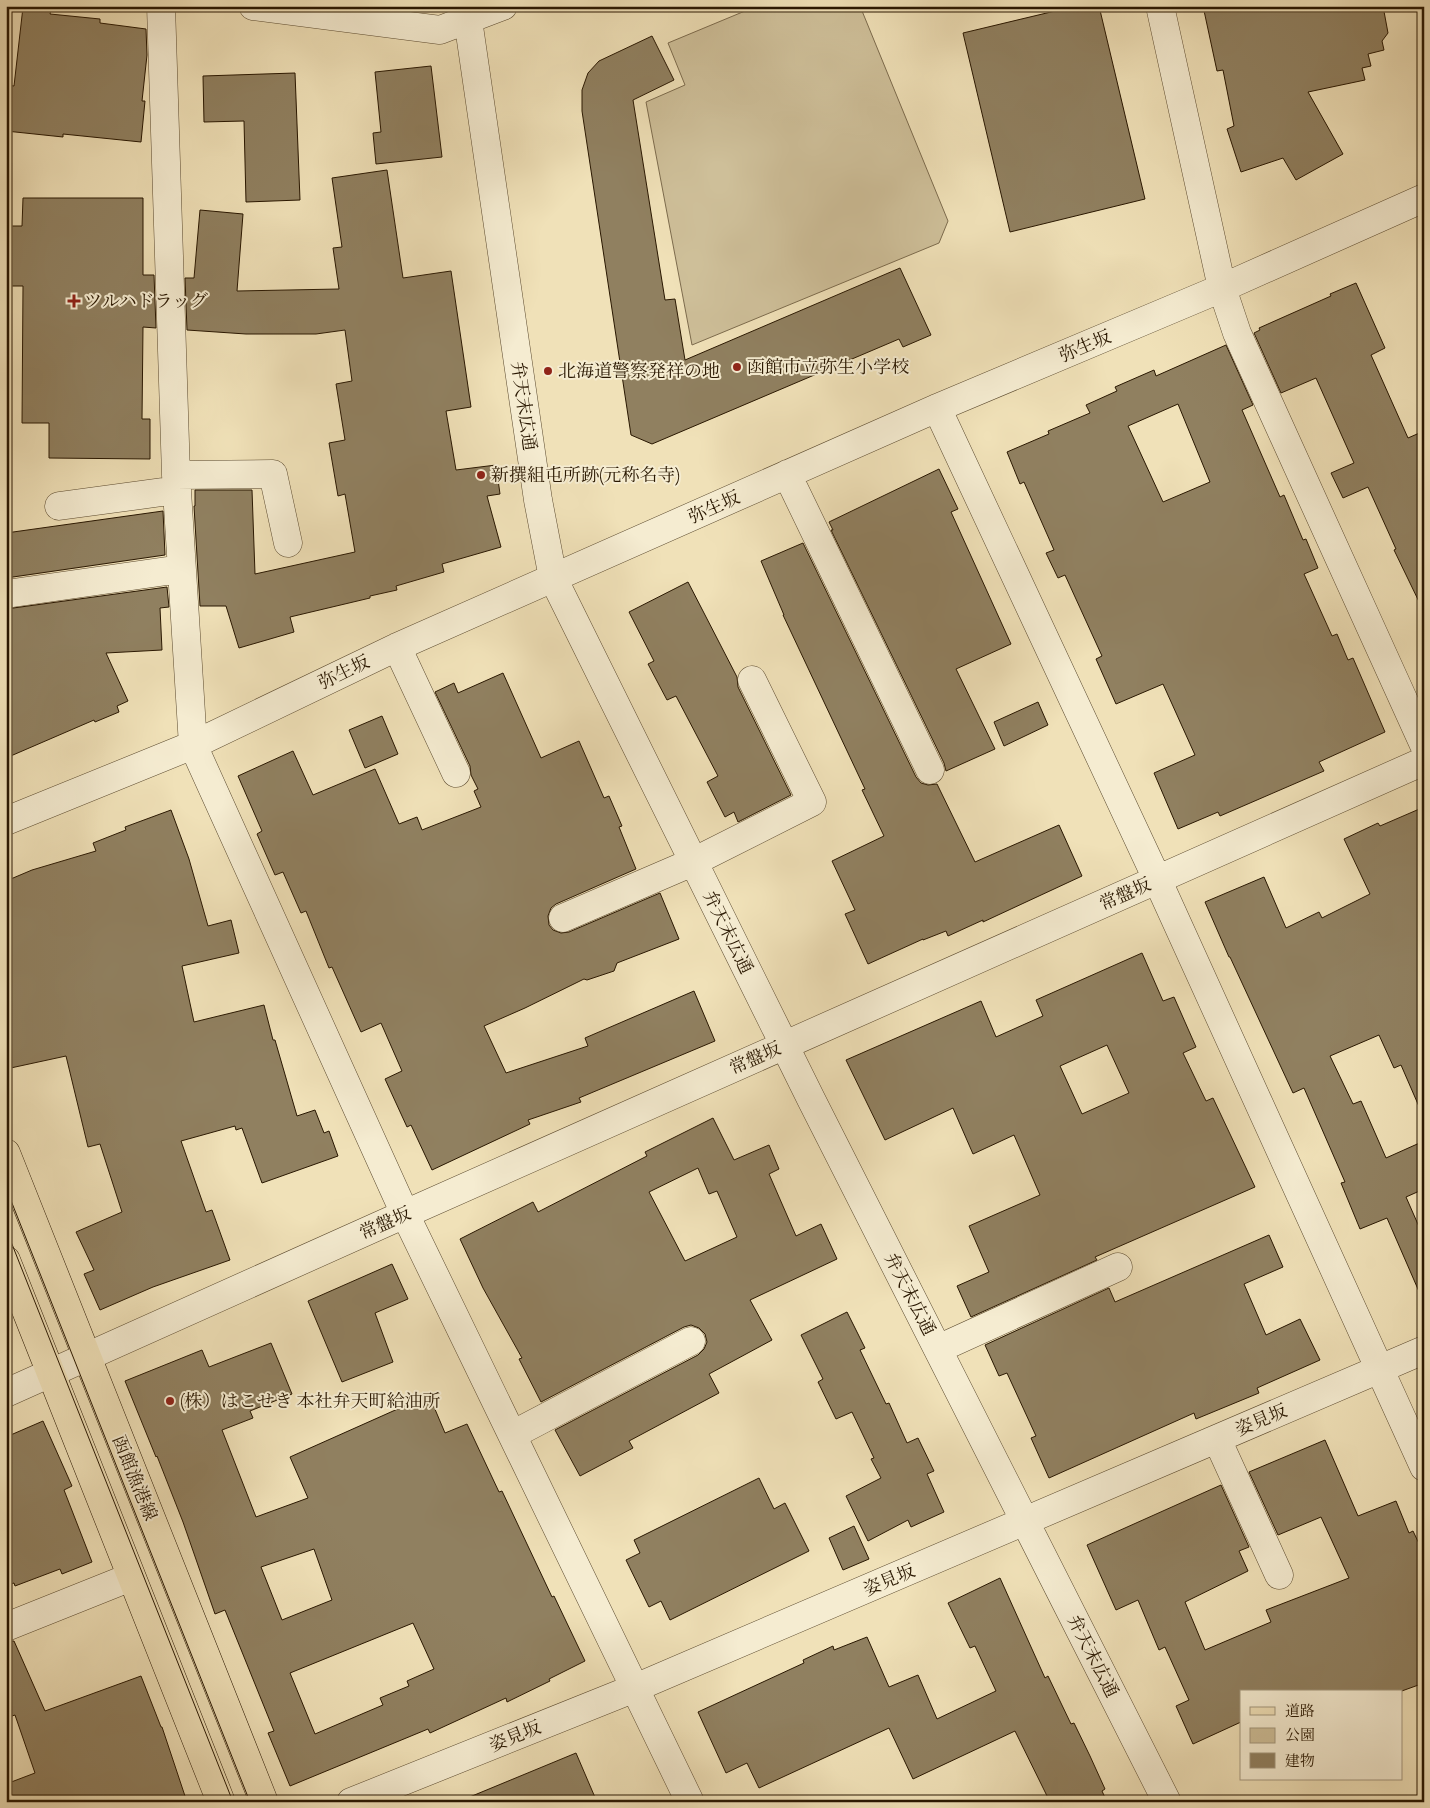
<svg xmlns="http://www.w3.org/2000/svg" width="1430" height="1808" viewBox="0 0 1430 1808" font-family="'IM FELL English','Noto Serif JP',serif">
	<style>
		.green { fill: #cebf99; stroke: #7c6b4d }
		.building { fill: #908060; stroke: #291701; fill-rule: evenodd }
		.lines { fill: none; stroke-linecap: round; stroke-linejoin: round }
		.minor-casing { stroke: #5b4a2f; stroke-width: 29 }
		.major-casing { stroke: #291701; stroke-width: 29 }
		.minor { stroke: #f5ecd1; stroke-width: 28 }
		.major { stroke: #f0e1b8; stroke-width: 28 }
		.tram { stroke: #291701; stroke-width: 1 }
		.poi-dot { fill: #8f2418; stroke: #f5ecd1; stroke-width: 2 }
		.labels { text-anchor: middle; stroke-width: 4; stroke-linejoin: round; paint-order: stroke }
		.poi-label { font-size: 18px; fill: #291701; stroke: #f5ecd1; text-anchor: start }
		.street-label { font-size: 18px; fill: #291701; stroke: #f5ecd1 }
	</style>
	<rect width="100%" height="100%" fill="#f0e1b8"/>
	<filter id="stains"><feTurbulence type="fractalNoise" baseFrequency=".004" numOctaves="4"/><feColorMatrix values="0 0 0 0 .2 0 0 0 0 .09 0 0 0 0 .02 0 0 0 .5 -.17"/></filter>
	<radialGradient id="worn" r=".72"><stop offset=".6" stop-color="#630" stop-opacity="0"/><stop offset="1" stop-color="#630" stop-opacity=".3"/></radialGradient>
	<path class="green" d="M 757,6 L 860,6 L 948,221 L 939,243 L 692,345 L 646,102 L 685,85 L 668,43 Z"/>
	<path class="building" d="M 1076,6 L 1099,6 L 1145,199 L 1010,232 L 963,33 Z
		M 1203,6 L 1383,6 L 1388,33 L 1382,41 L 1384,50 L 1368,54 L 1371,66 L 1362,68 L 1365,80 L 1308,92 L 1343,154 L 1296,180 L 1283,158 L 1241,172 L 1227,129 L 1234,126 L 1223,70 L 1217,71 Z
		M 23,7 L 51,10 L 50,14 L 100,19 L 100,23 L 146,29 L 147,55 L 142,101 L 145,101 L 141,142 L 63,134 L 63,137 L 6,131 L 6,85 L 14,86 Z
		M 652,36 L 674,80 L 633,100 L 665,300 L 675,299 L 685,360 L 900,268 L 931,335 L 903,347 L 899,339 L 652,444 L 631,435 L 582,111 L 582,90 L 588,73 L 599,61 Z
		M 431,66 L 442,157 L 376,164 L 373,133 L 381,132 L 375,72 Z
		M 295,73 L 300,200 L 246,202 L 244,121 L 204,122 L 203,76 Z
		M 387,170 L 403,278 L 451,271 L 471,407 L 446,411 L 456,470 L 496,465 L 500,494 L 487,496 L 501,547 L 442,564 L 444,572 L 396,586 L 397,590 L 370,596 L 370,598 L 290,617 L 294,632 L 239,648 L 226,606 L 200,606 L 194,506 L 195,506 L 195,490 L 252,490 L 255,574 L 355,552 L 345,494 L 338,496 L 329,443 L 345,440 L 336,384 L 352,381 L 345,330 L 316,334 L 246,334 L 187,330 L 185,278 L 194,278 L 200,210 L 243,214 L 237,291 L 339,289 L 333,248 L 342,247 L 332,178 Z
		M 23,198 L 143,198 L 143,275 L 154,275 L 156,328 L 143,327 L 142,419 L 150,419 L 150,459 L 49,458 L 49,423 L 22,423 L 23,286 L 6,286 L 6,226 L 22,226 Z
		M 1356,283 L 1385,348 L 1371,355 L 1408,438 L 1424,431 L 1424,612 L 1394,550 L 1396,549 L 1368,487 L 1343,498 L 1331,473 L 1354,463 L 1316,378 L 1281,393 L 1254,333 L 1260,330 L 1259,328 L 1331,296 L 1330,294 Z
		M 1226,345 L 1253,405 L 1242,410 L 1280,497 L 1284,495 L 1303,540 L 1306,539 L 1318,568 L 1304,574 L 1332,636 L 1337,634 L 1348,660 L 1353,658 L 1385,732 L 1319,762 L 1324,771 L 1220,816 L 1218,812 L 1178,829 L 1154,773 L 1195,755 L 1163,684 L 1116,704 L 1096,659 L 1102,656 L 1065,575 L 1058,578 L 1046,553 L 1054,550 L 1024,482 L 1020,484 L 1007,452 L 1049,434 L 1048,431 L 1090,413 L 1086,405 L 1117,391 L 1115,387 L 1154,370 L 1156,376 ZM 1178,404 L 1210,482 L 1163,502 L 1128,426 Z
		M 939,469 L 958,509 L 951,512 L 1011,644 L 956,669 L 995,749 L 946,771 L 944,763 L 831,530 L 833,530 L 829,522 Z
		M 163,511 L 165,555 L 6,578 L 6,533 Z
		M 803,543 L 916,777 L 921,783 L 928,785 L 937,784 L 975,862 L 1059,825 L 1082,876 L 983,922 L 983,920 L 948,936 L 946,931 L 923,940 L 923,939 L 868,964 L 845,914 L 855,910 L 832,861 L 884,836 L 862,790 L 865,789 L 783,615 L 784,615 L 761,561 Z
		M 688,582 L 737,677 L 738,687 L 791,795 L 738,822 L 734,812 L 725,817 L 707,782 L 718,776 L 676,696 L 667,700 L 648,664 L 654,661 L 629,612 Z
		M 167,587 L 169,607 L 160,608 L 162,650 L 106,653 L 128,701 L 117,706 L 119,712 L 95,722 L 94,720 L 6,758 L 6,609 Z
		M 503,673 L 541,758 L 579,741 L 604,798 L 609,796 L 622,826 L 619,827 L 636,869 L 556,904 L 551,908 L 548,916 L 549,925 L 553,930 L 561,933 L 569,932 L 660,893 L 679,939 L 617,963 L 614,971 L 587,980 L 584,979 L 525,1008 L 484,1026 L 506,1073 L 588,1046 L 585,1038 L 694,991 L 715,1041 L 579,1098 L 581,1102 L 528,1120 L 530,1124 L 432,1170 L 411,1125 L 407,1127 L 385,1079 L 402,1071 L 381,1023 L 361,1032 L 332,967 L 329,968 L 306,911 L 301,913 L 283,872 L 275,875 L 257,834 L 262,831 L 238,776 L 293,751 L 313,795 L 375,769 L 399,824 L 417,817 L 422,830 L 481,807 L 474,791 L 478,789 L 471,775 L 470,766 L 435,692 L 454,683 L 458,693 Z
		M 1038,702 L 1048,725 L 1004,746 L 994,722 Z
		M 382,716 L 398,754 L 365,768 L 349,730 Z
		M 1424,807 L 1424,1118 L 1401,1065 L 1394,1068 L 1379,1035 L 1330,1056 L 1353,1104 L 1361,1101 L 1386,1158 L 1424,1141 L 1424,1189 L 1406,1197 L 1424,1238 L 1424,1303 L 1387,1218 L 1360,1229 L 1341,1183 L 1345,1182 L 1304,1088 L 1293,1093 L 1230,957 L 1229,957 L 1205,902 L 1264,877 L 1286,928 L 1319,912 L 1322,918 L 1370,894 L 1344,839 L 1378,823 L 1380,826 Z
		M 171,810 L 189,859 L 208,926 L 231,920 L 239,953 L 182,966 L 194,1022 L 264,1005 L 273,1040 L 275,1040 L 297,1116 L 315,1110 L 324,1133 L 329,1131 L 338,1156 L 262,1183 L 242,1128 L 236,1130 L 235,1126 L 181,1141 L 206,1212 L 212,1210 L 230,1260 L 153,1287 L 100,1310 L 84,1274 L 94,1270 L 76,1232 L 122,1212 L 100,1144 L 88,1147 L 66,1056 L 6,1069 L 6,881 L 32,870 L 96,851 L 93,843 L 126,830 L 125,827 Z
		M 1142,953 L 1163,1001 L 1174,997 L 1196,1047 L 1183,1053 L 1206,1101 L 1213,1098 L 1255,1187 L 1095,1257 L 1097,1260 L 971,1317 L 957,1286 L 989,1272 L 969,1226 L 1040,1195 L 1014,1135 L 973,1154 L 953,1108 L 885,1140 L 846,1060 L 981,1001 L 996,1037 L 1043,1016 L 1036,1000 ZM 1107,1045 L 1129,1093 L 1082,1114 L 1060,1066 Z
		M 713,1118 L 734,1160 L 769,1145 L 779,1169 L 769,1174 L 796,1236 L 821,1224 L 837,1259 L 750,1300 L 772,1340 L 709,1374 L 719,1393 L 629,1441 L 633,1448 L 580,1476 L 555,1430 L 698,1355 L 704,1349 L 707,1342 L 705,1334 L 699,1328 L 691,1325 L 684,1327 L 541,1402 L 519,1359 L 522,1358 L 483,1288 L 460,1239 L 533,1202 L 538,1212 L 647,1156 L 645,1152 ZM 698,1168 L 709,1194 L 717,1191 L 737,1237 L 685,1261 L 649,1192 Z
		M 1269,1235 L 1283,1267 L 1244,1284 L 1266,1335 L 1300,1319 L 1320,1360 L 1257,1388 L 1259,1393 L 1196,1419 L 1194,1413 L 1049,1478 L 1031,1438 L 1036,1436 L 1007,1373 L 999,1376 L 985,1345 L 1109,1288 L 1115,1302 Z
		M 392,1264 L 408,1299 L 375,1313 L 393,1362 L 342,1382 L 308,1301 Z
		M 847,1312 L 865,1348 L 860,1350 L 886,1404 L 889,1403 L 907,1443 L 918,1438 L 934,1471 L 927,1474 L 944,1512 L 911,1527 L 908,1520 L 868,1541 L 846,1496 L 881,1478 L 871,1459 L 874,1458 L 852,1412 L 836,1419 L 818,1382 L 823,1379 L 801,1335 Z
		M 271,1343 L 292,1394 L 250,1411 L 253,1418 L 222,1430 L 256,1517 L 308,1498 L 290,1457 L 429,1395 L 445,1433 L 467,1424 L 499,1492 L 502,1491 L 552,1597 L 554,1596 L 585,1661 L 549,1679 L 550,1681 L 507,1702 L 506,1698 L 430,1733 L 428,1729 L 290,1786 L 268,1733 L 274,1731 L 225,1610 L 215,1614 L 183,1522 L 157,1456 L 156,1457 L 125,1381 L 202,1350 L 209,1367 ZM 314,1549 L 332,1600 L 282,1620 L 261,1567 ZM 413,1623 L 434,1669 L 407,1681 L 409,1686 L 380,1698 L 383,1705 L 315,1734 L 290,1673 Z
		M 43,1421 L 72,1486 L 64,1490 L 92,1562 L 62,1574 L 60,1569 L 15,1586 L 14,1583 L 6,1586 L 6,1437 Z
		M 1325,1440 L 1358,1516 L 1396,1501 L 1409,1533 L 1413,1531 L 1424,1554 L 1424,1683 L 1399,1692 L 1241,1692 L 1241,1722 L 1193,1744 L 1176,1706 L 1189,1700 L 1165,1647 L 1159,1650 L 1138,1600 L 1116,1610 L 1087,1545 L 1221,1485 L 1249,1547 L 1239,1551 L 1248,1571 L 1185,1602 L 1205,1650 L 1271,1622 L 1266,1610 L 1349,1578 L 1321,1517 L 1278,1535 L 1249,1472 Z
		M 759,1478 L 774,1509 L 785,1503 L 809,1551 L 670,1620 L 661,1601 L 649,1607 L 626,1560 L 640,1553 L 634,1540 Z
		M 854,1526 L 869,1559 L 843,1570 L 829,1538 Z
		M 1000,1578 L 1045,1678 L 1048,1676 L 1071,1724 L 1074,1723 L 1090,1756 L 1105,1789 L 1102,1791 L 1107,1802 L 1050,1802 L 1015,1731 L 913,1779 L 889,1728 L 759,1788 L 747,1763 L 726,1773 L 698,1712 L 804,1663 L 803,1660 L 833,1646 L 834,1650 L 867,1637 L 889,1687 L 918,1675 L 937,1719 L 996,1691 L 975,1646 L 970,1648 L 948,1603 Z
		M 14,1641 L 45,1711 L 141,1676 L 161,1727 L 162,1727 L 187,1802 L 6,1802 L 6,1784 L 35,1773 L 15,1715 L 6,1718 L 6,1642 Z
		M 576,1753 L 597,1802 L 460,1802 L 460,1801 Z"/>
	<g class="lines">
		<g class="minor-casing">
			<path id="minor" d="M 161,6 L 176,475 L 193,745 L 405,1214 L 690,1802
				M 253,6 L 440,30 L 503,6
				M 466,6 L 538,500 L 553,578 L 811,1099 L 1167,1802
				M 1160,6 L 1222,288 L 1237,333 L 1424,745
				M 937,408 L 1157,879 L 1424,1467
				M 787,474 L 930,770
				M 176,475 L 273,474 L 288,543
				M 59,506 L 177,490
				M 6,594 L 181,569
				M 397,647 L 456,773
				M 6,821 L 193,745 L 397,647 L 937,408 L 1222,288 L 1424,198
				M 563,918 L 693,862 L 812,802 L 752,680
				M 938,1349 L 1118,1267
				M 6,1393 L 405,1214 L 1424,761
				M 512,1435 L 691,1341
				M 1217,1439 L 1279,1575
				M 6,1627 L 131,1577
				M 351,1802 L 635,1688 L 1424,1350"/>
		</g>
		<g class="major-casing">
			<path id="major" d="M 6,1153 L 264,1802
				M 6,1260 L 221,1802"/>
		</g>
		<use href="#minor" class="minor"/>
		<use href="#major" class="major"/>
		<path class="tram" d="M 6,1188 L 250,1802
			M 6,1229 L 233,1802"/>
	</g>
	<g class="poi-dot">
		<path d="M71.5 293.5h5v5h5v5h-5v5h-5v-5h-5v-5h5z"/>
		<circle cx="737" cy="367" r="5"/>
		<circle cx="548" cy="371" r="5"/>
		<circle cx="481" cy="475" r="5"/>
		<circle cx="170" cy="1401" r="5"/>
	</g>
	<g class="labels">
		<g class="poi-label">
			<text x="84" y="307">ツルハドラッグ</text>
			<text x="747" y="373">函館市立弥生小学校</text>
			<text x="558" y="377">北海道警察発祥の地</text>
			<text x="491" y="481">新撰組屯所跡(元称名寺)</text>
			<text x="180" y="1407">(株）はこせき 本社弁天町給油所</text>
		</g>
		<g class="street-label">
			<text transform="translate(1085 346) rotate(-23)" y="6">弥生坂</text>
			<text transform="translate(524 406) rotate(82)" y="6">弁天末広通</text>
			<text transform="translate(714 507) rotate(-24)" y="6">弥生坂</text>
			<text transform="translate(344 672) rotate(-26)" y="6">弥生坂</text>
			<text transform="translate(1125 894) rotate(-24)" y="6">常盤坂</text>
			<text transform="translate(728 932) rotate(64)" y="6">弁天末広通</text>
			<text transform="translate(755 1058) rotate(-24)" y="6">常盤坂</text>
			<text transform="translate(385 1223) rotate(-24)" y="6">常盤坂</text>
			<text transform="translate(910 1294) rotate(63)" y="6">弁天末広通</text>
			<text transform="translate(1261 1420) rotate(-23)" y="6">姿見坂</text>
			<text transform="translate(135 1478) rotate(68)" y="6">函館漁港線</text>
			<text transform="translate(889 1580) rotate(-23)" y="6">姿見坂</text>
			<text transform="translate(1093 1656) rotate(63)" y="6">弁天末広通</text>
			<text transform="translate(515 1736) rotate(-22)" y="6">姿見坂</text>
		</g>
	</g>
	<rect width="1430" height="1808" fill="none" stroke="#f0e1b8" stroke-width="25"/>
	<rect x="8" y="8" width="1415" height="1793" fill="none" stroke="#291701" stroke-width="2.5"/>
	<rect x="12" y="12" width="1405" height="1783" fill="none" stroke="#291701"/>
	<rect x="1240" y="1690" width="162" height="90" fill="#f5ecd1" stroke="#a3977e"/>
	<rect x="1250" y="1707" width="25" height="8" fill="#f0e1b8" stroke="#a3977e"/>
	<text x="1285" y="1716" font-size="15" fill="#291701">道路</text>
	<rect x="1250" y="1728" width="25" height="15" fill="#cebf99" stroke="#a3977e"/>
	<text x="1285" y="1740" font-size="15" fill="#291701">公園</text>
	<rect x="1250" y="1753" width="25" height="15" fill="#908060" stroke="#a3977e"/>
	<text x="1285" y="1766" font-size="15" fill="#291701">建物</text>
	<rect width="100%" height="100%" filter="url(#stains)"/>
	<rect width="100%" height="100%" fill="url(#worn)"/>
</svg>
